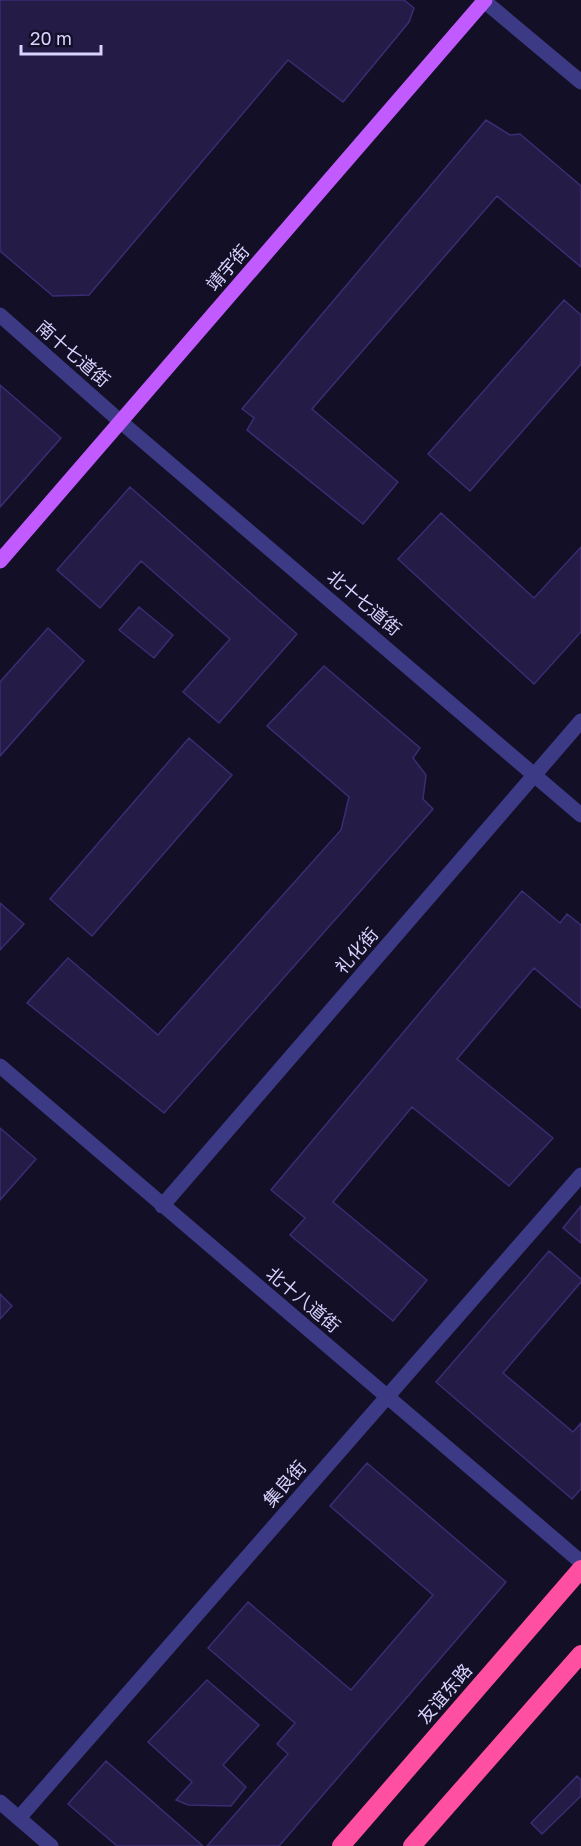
<svg xmlns="http://www.w3.org/2000/svg" width="581" height="1846" viewBox="0 0 581 1846" font-family="'Golos Text','Noto Sans SC',sans-serif">
	<style>
		.building { fill: #241b47; stroke: #3b2d73; stroke-width: 1.5 }
		.lines { fill: none; stroke-linecap: round; stroke-linejoin: round }
		.minor { stroke: #3d3a85; stroke-width: 15 }
		.major { stroke: #c25bff; stroke-width: 15 }
		.highway { stroke: #ff4fa3; stroke-width: 18 }
		.labels { text-anchor: middle; stroke-width: 4.5; stroke-linejoin: round; paint-order: stroke }
		.street-label { font-size: 18px; fill: #d9d4ff; stroke: #130f26 }
	</style>
	<rect width="100%" height="100%" fill="#130f26"/>
	<path class="building" d="M 0,0 L 404,0 L 414,8 L 409,22 L 343,102 L 288,60 L 89,295 L 53,296 L 0,251 Z
		M 486,120 L 510,135 L 520,134 L 581,186 L 581,267 L 497,196 L 312,409 L 398,482 L 363,524 L 247,430 L 254,418 L 242,409 Z
		M 564,300 L 581,315 L 581,364 L 470,491 L 428,454 Z
		M 0,385 L 61,438 L 0,507 Z
		M 130,487 L 297,634 L 219,723 L 183,692 L 230,639 L 141,561 L 100,608 L 57,570 Z
		M 441,513 L 534,598 L 581,547 L 581,632 L 534,684 L 398,559 Z
		M 139,607 L 173,635 L 154,658 L 119,630 Z
		M 48,628 L 84,661 L 0,756 L 0,682 Z
		M 324,666 L 420,748 L 413,758 L 426,775 L 423,799 L 433,809 L 164,1113 L 27,1003 L 68,958 L 158,1035 L 341,830 L 349,797 L 267,726 Z
		M 189,738 L 232,775 L 92,936 L 50,899 Z
		M 522,891 L 560,923 L 567,914 L 581,925 L 581,1008 L 534,968 L 457,1059 L 553,1138 L 509,1186 L 412,1107 L 333,1202 L 427,1280 L 393,1321 L 290,1235 L 305,1218 L 271,1190 Z
		M 0,903 L 24,924 L 0,950 Z
		M 0,1128 L 36,1159 L 0,1200 Z
		M 581,1206 L 581,1243 L 563,1228 Z
		M 549,1251 L 581,1279 L 581,1282 L 503,1373 L 573,1432 L 581,1423 L 581,1489 L 572,1499 L 436,1382 Z
		M 0,1294 L 12,1306 L 0,1319 Z
		M 367,1463 L 506,1582 L 279,1846 L 207,1846 L 288,1754 L 277,1744 L 295,1723 L 208,1648 L 248,1602 L 351,1690 L 433,1595 L 330,1506 Z
		M 207,1680 L 259,1725 L 223,1765 L 246,1787 L 231,1806 L 188,1805 L 176,1800 L 192,1782 L 148,1742 Z
		M 106,1761 L 203,1846 L 117,1846 L 68,1804 Z
		M 577,1776 L 581,1780 L 581,1796 L 542,1834 L 531,1823 Z"/>
	<g class="lines">
		<path class="minor" d="M 483,0 L 581,82
			M 0,315 L 121,422 L 581,815
			M 0,1066 L 581,1562
			M 162,1206 L 581,721
			M 0,1802 L 51,1846
			M 19,1818 L 581,1175"/>
		<path class="major" d="M 0,561 L 485,0"/>
		<path class="highway" d="M 341,1846 L 581,1569
			M 412,1846 L 581,1654"/>
	</g>
	<g class="labels">
		<g class="street-label">
			<text transform="translate(228 268) rotate(-49)" y="6">靖宇街</text>
			<text transform="translate(73 354) rotate(41)" y="6">南十七道街</text>
			<text transform="translate(364 603) rotate(40)" y="6">北十七道街</text>
			<text transform="translate(357 951) rotate(-49)" y="6">礼化街</text>
			<text transform="translate(303 1300) rotate(40)" y="6">北十八道街</text>
			<text transform="translate(285 1484) rotate(-49)" y="6">集良街</text>
			<text transform="translate(445 1694) rotate(-49)" y="6">友谊东路</text>
		</g>
	</g>
	<path d="M21 45v9h80v-9" fill="none" stroke="#d9d4ff" stroke-width="3"/>
	<text x="30" y="45" font-size="18" fill="#d9d4ff" stroke="#130f26" stroke-width="4.5" paint-order="stroke">20 m</text>
</svg>
